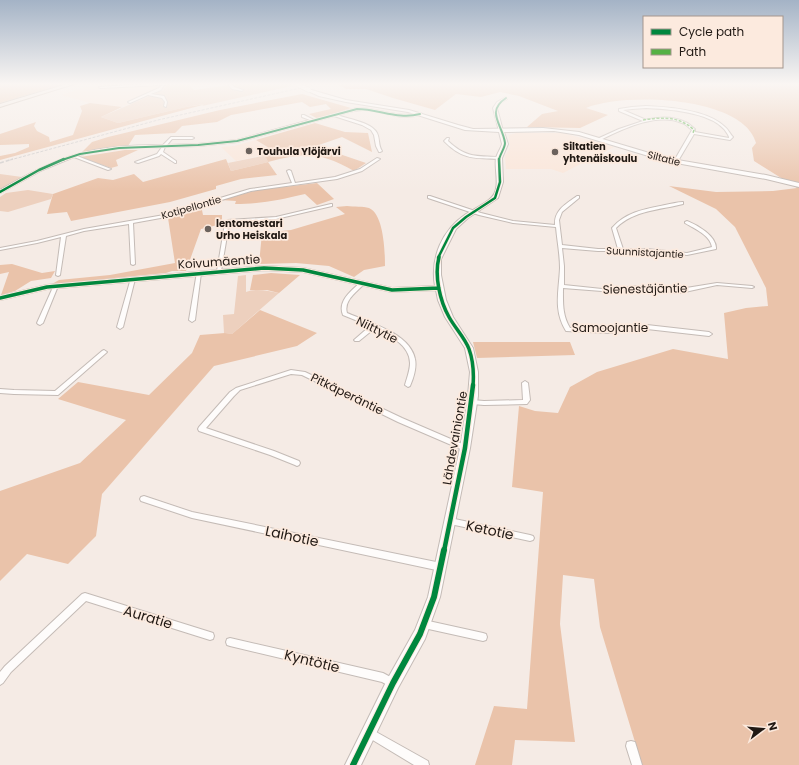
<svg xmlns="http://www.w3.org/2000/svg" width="799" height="765" viewBox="0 0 799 765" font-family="Poppins,sans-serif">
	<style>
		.built { fill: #fae5d8 }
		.green { fill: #edd0be }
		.forest { fill: #eac3aa }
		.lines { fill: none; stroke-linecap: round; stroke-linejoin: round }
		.street-casing { stroke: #c4bbb6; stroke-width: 2 }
		.secondary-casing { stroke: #c4bbb6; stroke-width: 2 }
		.primary-casing { stroke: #bbaba0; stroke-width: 2 }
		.street { fill: #fefcfb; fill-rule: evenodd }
		.secondary { fill: #fefcfb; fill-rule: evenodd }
		.primary { fill: #f2eae5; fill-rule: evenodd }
		.rail-far1 { stroke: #cfcccb; stroke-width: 1; stroke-dasharray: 3 1.5; stroke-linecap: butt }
		.rail { stroke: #cfcccb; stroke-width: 1.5; stroke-dasharray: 4 2; stroke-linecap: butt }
		.secondary-bridge-casing { stroke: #c4bbb6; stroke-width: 5.5; stroke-linecap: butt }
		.secondary-bridge { stroke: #fefcfb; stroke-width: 4.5 }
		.quiet { stroke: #55b144; stroke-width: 1.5; stroke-dasharray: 3 1.5; stroke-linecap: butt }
		.cycleway-far4-casing { stroke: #fceade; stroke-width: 3.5 }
		.cycleway-far3-casing { stroke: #fceade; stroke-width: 4 }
		.cycleway-far2-casing { stroke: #fceade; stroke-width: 5.5 }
		.cycleway-far1-casing { stroke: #fceade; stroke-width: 7 }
		.cycleway-casing { stroke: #fceade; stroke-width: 8 }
		.cycleway-far4 { stroke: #00873e; stroke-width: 2 }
		.cycleway-far3 { stroke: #00873e; stroke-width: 2.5 }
		.cycleway-far2 { stroke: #00873e; stroke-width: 3.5 }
		.cycleway-far1 { stroke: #00873e; stroke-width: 4.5 }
		.cycleway { stroke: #00873e; stroke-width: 6 }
		.poi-dot { fill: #6b625d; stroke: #fceade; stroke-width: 1.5 }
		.labels { text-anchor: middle; stroke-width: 3.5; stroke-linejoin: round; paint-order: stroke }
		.far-poi-label { font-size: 10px; font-weight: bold; fill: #211914; stroke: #fceade; text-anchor: start }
		.far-street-label { font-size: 10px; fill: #211914; stroke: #fceade }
		.street-label { font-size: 12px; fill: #211914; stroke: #fceade }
		.near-street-label { font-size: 14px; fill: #211914; stroke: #fceade }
	</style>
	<rect width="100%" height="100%" fill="#f5ebe5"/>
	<path class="built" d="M 95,84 L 178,84 L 167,85 L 163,90 L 122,107 L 90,103 L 61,95 Z
		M 516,133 L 563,133 L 614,147 L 563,173 L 551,169 L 506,169 L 505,156 L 510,148 L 509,135 Z
		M 256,140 L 275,152 L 236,161 L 221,147 L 234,146 Z"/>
	<path class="green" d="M 178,84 L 188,84 L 194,90 L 235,84 L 289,84 L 292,86 L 202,106 L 204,104 L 186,107 L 118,123 L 101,117 L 163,90 L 167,85 Z
		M 262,156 L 266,158 L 268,162 L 231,171 L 228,163 Z
		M 0,174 L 22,177 L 0,189 Z
		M 28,190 L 53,194 L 51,199 L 8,212 L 0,211 L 0,197 L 6,193 Z
		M 246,275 L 246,292 C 256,288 268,291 279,293 L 232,334 L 224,333 L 223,315 L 234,314 L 238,276 Z"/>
	<path class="forest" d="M 0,84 L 64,84 L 0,103 Z
		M 342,84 L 799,84 L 799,765 L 642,765 L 600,627 L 594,579 L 563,575 L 560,624 L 575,742 L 515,740 L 512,765 L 475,765 L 494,706 L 527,709 L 543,492 L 512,487 L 519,406 L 535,411 L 558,413 L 570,387 L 597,372 L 673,349 L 728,359 L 724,313 L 746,308 L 768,306 L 766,288 L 735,227 L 716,209 L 669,186 L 716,192 L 773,191 L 797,188 L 754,161 L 752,148 L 756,143 C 744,96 623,92 586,108 L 608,115 L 580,128 L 527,127 L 542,114 L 558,111 L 519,96 L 500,92 L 481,97 L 456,94 L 435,110 L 393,98 L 366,89 L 346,89 L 339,85 Z
		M 302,94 L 351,108 L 318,119 L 309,114 L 331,109 L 326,104 L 310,107 L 302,102 L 231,115 L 217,122 L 182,126 L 175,133 L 135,135 L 128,146 L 82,152 L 92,142 L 108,137 L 220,110 Z
		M 90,103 L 122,107 L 101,117 L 118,123 L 186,107 L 206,104 L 0,160 L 0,156 L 15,153 L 29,147 L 29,144 L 0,145 L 0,134 L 36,122 L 34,126 L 37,131 L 49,137 L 50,142 L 73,135 L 82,111 L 80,106 Z
		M 315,123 L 345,132 L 368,133 L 372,152 L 342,137 L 316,146 L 366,163 L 354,171 C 319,152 307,152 268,162 L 277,175 L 241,179 L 216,186 L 216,189 L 170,202 L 71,221 L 67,212 L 47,214 L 53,194 L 98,178 L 113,180 L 134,174 L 143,182 L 226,159 L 231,171 L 268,162 L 266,158 L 261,155 L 274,151 L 256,140 Z
		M 125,150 L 138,150 L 116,160 L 118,166 L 111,168 L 80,157 Z
		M 317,183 L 334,199 L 317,205 L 305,194 C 280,200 261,204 235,204 L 236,201 L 221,200 L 258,190 Z
		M 347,206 C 354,207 363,206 369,208 C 384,214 385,253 385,266 L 364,270 L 354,277 L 329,266 L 296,263 L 259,264 L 262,233 L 291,230 L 345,214 L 336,207 Z
		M 202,210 L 203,215 L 222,215 L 222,224 L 201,229 L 186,271 L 172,271 L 166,273 L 52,284 L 59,280 L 110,275 L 175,263 L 168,218 Z
		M 12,264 L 42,273 L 55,271 L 51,278 L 31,281 L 15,291 L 1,295 L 9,272 L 0,274 L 0,265 Z
		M 271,273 L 300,275 L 279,293 L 267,290 L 250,290 L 253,275 Z
		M 260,310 L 317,333 L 297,346 L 214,366 L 102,494 L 96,536 L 68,564 L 27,554 L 0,581 L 0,491 L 80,463 L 126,420 L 58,399 L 78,382 L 149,395 L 192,353 L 200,335 L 225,333 L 232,334 Z
		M 473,342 L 570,342 L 575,355 L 477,358 Z"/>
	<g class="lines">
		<g class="street-casing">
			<path id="street" d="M 145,84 L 168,84 L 164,85 L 161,90 L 151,94 L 164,96 L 167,102 L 166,107 L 164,106 L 165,102 L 162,98 L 148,95 L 130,103 L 128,102 L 159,88 L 162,85 L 100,88 L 99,87 Z
				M 228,84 L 231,84 L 234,87 L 243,90 L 242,91 L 232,89 Z
				M 506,97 L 507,99 L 499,104 L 497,108 L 503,131 L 501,132 L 499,131 L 493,108 L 497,102 Z
				M 646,106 C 670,107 708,110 725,127 C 728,129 730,134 733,137 L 730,140 L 694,134 L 678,161 L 676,162 L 674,161 L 692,130 C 689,128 686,124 682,123 C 657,112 623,129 600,140 L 597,139 L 619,129 L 643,121 L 619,111 L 619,109 L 632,107 ZM 646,108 C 668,109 709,112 724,129 C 726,132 728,134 729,137 L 729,138 L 695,132 L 695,129 C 692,127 689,123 685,122 C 673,116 657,117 644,120 L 644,119 L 623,110 L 632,109 Z
				M 357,108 C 379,108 398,119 420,113 L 422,114 C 403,122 384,111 365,110 C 356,109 347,113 337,115 C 348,119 371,122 377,133 C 380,139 378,145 382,151 L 380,152 L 379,152 L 376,146 L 374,135 L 371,130 L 362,125 L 334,116 L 237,142 L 198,146 L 165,147 L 163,152 L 176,161 L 176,163 L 175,163 L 161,154 L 159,156 L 138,163 L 135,162 L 157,154 L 162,147 C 134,147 104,148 77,156 L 111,169 L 108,170 L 74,157 L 40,171 L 0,193 L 0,190 C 25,176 50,162 78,154 C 105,146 135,145 163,145 L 171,137 L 192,137 L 194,138 L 192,139 L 172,139 L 167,145 L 198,144 L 237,140 L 310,120 L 302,117 L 302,115 L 304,115 L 314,120 Z
				M 447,138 L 449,138 L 448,141 C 466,158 476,156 499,157 L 501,158 L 499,159 C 475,158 463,160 445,142 L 444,141 Z
				M 377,158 L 380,159 L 362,171 L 337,179 L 251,191 L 166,217 L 133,223 L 135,264 L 133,265 L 131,264 L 129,224 L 84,231 L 66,236 L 60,275 L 58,276 L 56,275 L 61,237 L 37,243 L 0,250 L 0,248 L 37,241 L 84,229 L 164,215 L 250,189 L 292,183 L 287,171 L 289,170 L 291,171 L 295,183 L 335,177 L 360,169 Z
				M 428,196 L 430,196 L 481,213 L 513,221 L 555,225 C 554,210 566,204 577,196 L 579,196 L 579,198 L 562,212 L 559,220 L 562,245 L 598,249 L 618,249 L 612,228 C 626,212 645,209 665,205 C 671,204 677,202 683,202 L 683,204 C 660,210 634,210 616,228 L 623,249 L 646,249 L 687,253 L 712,247 C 710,235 695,229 685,223 L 685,222 L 687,221 C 697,225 717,236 716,249 L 687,255 L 646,251 L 598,251 L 562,248 L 564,266 L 564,285 L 602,289 L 641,286 L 680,289 L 717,283 L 752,286 L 754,287 L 752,288 L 717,285 L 680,293 L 641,288 L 602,291 L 563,288 C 563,302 562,315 570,328 L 610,329 L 647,325 L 709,332 L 712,334 L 709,336 L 647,329 L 610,333 L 566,331 C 553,310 559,291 560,268 C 560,254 557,240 556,227 L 513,223 L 479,215 L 428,198 Z
				M 331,204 L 332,204 L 332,206 L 276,219 L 231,222 L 229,224 L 221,271 L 219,272 L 217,271 L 225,223 L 228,220 L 276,217 Z
				M 197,272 L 201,272 L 201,273 L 195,320 L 192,322 L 189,320 Z
				M 131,278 L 135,278 L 135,279 L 123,327 L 120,329 L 117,327 Z
				M 361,282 L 363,282 L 365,283 C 358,291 343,300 347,313 C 368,322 410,333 415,359 C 417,368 413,379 410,386 L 408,387 L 405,385 C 407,378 410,370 410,363 C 410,345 389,335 375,328 L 359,341 L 355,341 L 354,340 L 370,326 L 343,315 C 337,301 352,290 361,282 Z
				M 54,285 L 56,285 L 58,286 L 43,323 L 40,325 L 38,324 L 37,323 Z
				M 104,350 L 107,352 L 106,353 L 58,395 L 14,394 L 0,393 L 0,389 L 14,390 L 55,391 L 102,351 Z
				M 291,370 L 305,372 L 402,418 L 467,446 L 468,448 L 467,450 L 465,451 L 463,450 L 398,422 L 302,375 L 291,374 L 240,390 L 234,396 L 206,428 L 274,451 L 299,461 L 300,463 L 299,465 L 297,466 L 295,465 L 270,455 L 199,431 L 198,429 L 199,427 L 230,392 L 236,388 Z
				M 525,381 L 528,383 L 530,400 L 527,404 L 484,405 L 472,404 L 469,402 L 472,400 L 484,401 L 523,400 L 522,383 Z
				M 144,496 L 192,512 L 441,563 L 444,564 L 445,567 L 444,570 L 441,571 L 192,518 L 141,501 L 140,499 L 141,497 Z
				M 450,518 L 530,535 L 533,536 L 534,538 L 533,540 L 530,541 L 450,524 L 447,523 L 446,521 L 447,519 Z
				M 85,593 L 210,632 L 213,633 L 214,636 L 213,639 L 210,640 L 86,601 L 11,672 L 3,683 L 0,685 L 0,672 L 5,666 L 82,594 Z
				M 424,620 L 483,633 L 486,634 L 487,637 L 486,640 L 483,641 L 424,628 L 421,627 L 420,624 L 421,621 Z
				M 230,638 L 383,673 L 396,680 L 398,683 L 396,686 L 393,688 L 382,682 L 230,646 L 227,645 L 226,642 L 227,639 Z
				M 369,728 L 428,761 L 429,765 L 414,765 L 366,736 L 364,733 L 366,730 Z
				M 631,741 L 635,742 L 642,765 L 632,765 L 626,746 L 627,742 Z"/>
		</g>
		<g class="secondary-casing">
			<path id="secondary" d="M 308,89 L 346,100 L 409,110 L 458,125 L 473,129 L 543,128 L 579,132 L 666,158 L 766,175 L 799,183 L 799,187 L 766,179 L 665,161 L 579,135 L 554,131 L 504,132 L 508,144 L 502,158 L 503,182 L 498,198 L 468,218 L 456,229 L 441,259 L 441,275 L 446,300 L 453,317 L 473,348 L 478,372 L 478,396 L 470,448 L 440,597 L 425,639 L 398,688 L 361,765 L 345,765 L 388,678 L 415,630 L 428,597 L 460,448 L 468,396 L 470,372 L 465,348 L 445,317 L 438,300 L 436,290 L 392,292 L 303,272 L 264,270 L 47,289 L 0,300 L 0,296 L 47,285 L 264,266 L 303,268 L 392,288 L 435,286 C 430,258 442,230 466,214 C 473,210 487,203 492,197 C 501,187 494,170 496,158 C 497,154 501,148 502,144 L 499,132 L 465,130 L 408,112 L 346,102 L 319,96 L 308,91 Z"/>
		</g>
		<g class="primary-casing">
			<path id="primary" d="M 67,84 L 74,84 L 0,107 L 0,104 Z"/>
		</g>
		<use href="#street" class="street"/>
		<use href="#secondary" class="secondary"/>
		<use href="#primary" class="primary"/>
		<path class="rail-far1" d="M 10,160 L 158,120 L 318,84"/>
		<path class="rail" d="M 0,163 L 13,159"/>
		<g class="secondary-bridge-casing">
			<path id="secondary-bridge" d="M 299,85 L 309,90"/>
		</g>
		<use href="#secondary-bridge" class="secondary-bridge"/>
		<path class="quiet" d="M 643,120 C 661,117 680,116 694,130 L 693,133"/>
		<g class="cycleway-far4-casing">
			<path id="cycleway-far4" d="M 62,160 L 80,154 L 119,148 L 198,145 L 237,141 L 357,109 C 379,109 398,120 420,114
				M 499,160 C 500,154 505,148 505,143 C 503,125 485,112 506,98"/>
		</g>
		<g class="cycleway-far3-casing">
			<path id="cycleway-far3" d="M 0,192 L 39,170 L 64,159
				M 438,258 L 453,228 L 466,217 L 495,198 L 500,182 L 499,159"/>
		</g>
		<g class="cycleway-far2-casing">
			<path id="cycleway-far2" d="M 439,257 C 434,276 440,301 449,317 C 455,328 465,338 469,349 C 473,360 474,373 473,386
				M 0,298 L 47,287 L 264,268 L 303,270 L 392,290 L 439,288"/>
		</g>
		<g class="cycleway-far1-casing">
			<path id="cycleway-far1" d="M 444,551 L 465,448 L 473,385"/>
		</g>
		<g class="cycleway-casing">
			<path id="cycleway" d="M 353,765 L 393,683 L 420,634 L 434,597 L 444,550"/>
		</g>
		<use href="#cycleway-far4" class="cycleway-far4"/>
		<use href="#cycleway-far3" class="cycleway-far3"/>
		<use href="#cycleway-far2" class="cycleway-far2"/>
		<use href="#cycleway-far1" class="cycleway-far1"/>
		<use href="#cycleway" class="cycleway"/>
	</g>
	<linearGradient id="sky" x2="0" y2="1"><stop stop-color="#a4b3c6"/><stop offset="0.44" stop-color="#faf6f3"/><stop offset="1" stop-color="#faf6f3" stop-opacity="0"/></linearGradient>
	<rect width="799" height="191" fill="url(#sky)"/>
	<g class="poi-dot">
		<circle cx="249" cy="151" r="4"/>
		<circle cx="555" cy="152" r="4"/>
		<circle cx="208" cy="229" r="4"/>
	</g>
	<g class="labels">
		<g class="far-poi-label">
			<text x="563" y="150">Siltatien<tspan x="563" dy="12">yhtenäiskoulu</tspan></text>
			<text x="257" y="155">Touhula Ylöjärvi</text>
			<text x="216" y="227">lentomestari<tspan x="216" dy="12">Urho Heiskala</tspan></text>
		</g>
		<g class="far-street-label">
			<text transform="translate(664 158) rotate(14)" y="4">Siltatie</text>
			<text transform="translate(191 207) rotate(-16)" y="4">Kotipellontie</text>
			<text transform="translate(645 252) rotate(3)" y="4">Suunnistajantie</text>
		</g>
		<g class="street-label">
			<text transform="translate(219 262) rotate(-4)" y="4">Koivumäentie</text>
			<text transform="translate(645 289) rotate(-1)" y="4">Sienestäjäntie</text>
			<text x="610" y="332">Samoojantie</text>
			<text transform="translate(377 330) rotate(27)" y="4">Niittytie</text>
			<text transform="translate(347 394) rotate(26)" y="4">Pitkäperäntie</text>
			<text transform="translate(455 438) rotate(-80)" y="4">Lähdevainiontie</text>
		</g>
		<g class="near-street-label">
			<text transform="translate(490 530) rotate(12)" y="5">Ketotie</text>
			<text transform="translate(292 536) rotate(12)" y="5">Laihotie</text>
			<text transform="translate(148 617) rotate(17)" y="5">Auratie</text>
			<text transform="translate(312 661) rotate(14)" y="5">Kyntötie</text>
		</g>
	</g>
	<rect x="643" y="16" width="140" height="52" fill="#fceade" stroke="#a4968d"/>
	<rect x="651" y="29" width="20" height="6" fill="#00873e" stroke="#a4968d"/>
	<text x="679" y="36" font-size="12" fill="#211914">Cycle path</text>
	<rect x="651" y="49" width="20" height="6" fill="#55b144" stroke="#a4968d"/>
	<text x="679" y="56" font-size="12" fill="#211914">Path</text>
	<g transform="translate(763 729) rotate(74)" stroke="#fceade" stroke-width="3" paint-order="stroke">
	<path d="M0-3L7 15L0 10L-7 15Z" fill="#211914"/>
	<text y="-6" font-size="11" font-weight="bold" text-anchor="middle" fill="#211914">N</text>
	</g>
</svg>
